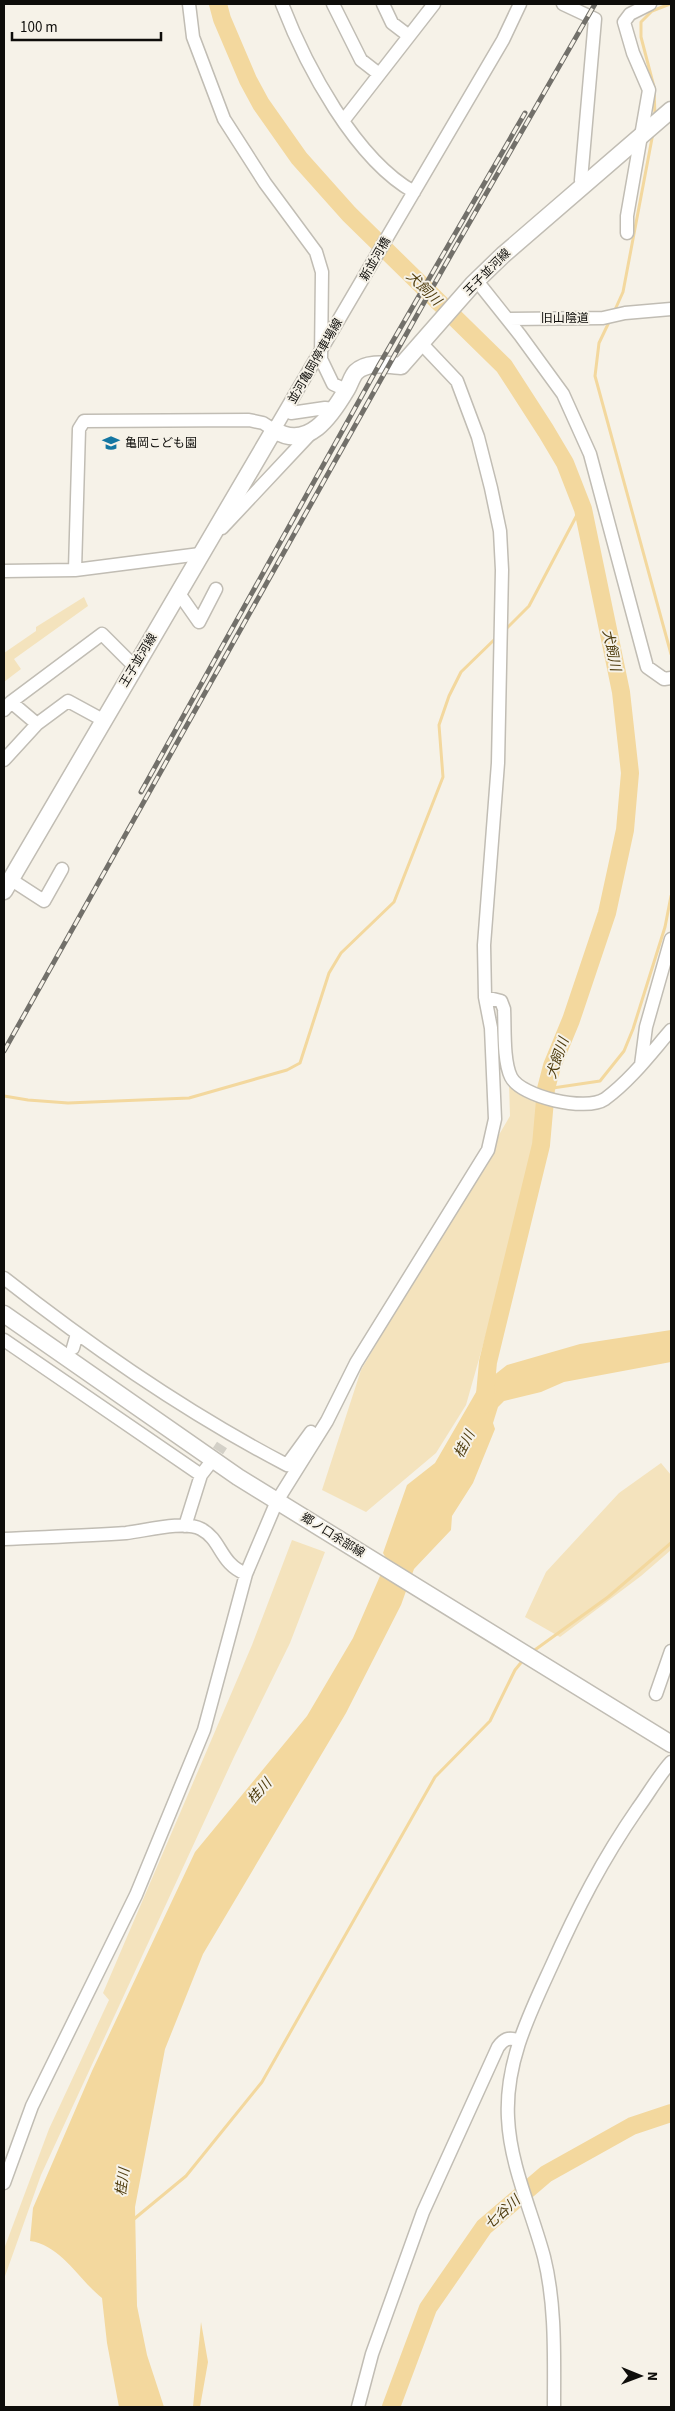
<svg xmlns="http://www.w3.org/2000/svg" width="675" height="2411" viewBox="0 0 675 2411" font-family="'Source Sans 3','Noto Sans JP',sans-serif">
	<style>
		.green { fill: #f4e3bd }
		.water { fill: #f3d89e }
		.lines { fill: none; stroke-linecap: round; stroke-linejoin: round }
		.stream { stroke: #f3d89e; stroke-width: 3 }
		.river { stroke: #f3d89e; stroke-width: 18 }
		.minor-tunnel { stroke: #d3d0c7; stroke-width: 12; stroke-dasharray: 12 6; stroke-linecap: butt }
		.minor-casing { stroke: #c1bdb4; stroke-width: 15 }
		.major-casing { stroke: #c1bdb4; stroke-width: 19 }
		.minor { stroke: #fff; stroke-width: 12 }
		.major { stroke: #fff; stroke-width: 16 }
		.rail-casing { stroke: #72706a; stroke-width: 5 }
		.rail { stroke: #f6f2e8; stroke-width: 3; stroke-dasharray: 9; stroke-linecap: butt }
		.labels { text-anchor: middle; stroke-width: 4; stroke-linejoin: round; paint-order: stroke }
		.street-label { font-size: 12px; fill: #0e0d0a; stroke: #f6f2e8 }
		.poi-label { font-size: 12px; fill: #0e0d0a; stroke: #f6f2e8; text-anchor: start }
		.water-label { font-size: 14px; font-style: italic; fill: #503e10; stroke: #f6f2e8 }
	</style>
	<rect width="100%" height="100%" fill="#f6f2e8"/>
	<path class="green" d="M 84,597 L 88,606 L 14,659 L 21,669 L 4,682 L 4,653 L 36,631 L 36,627 Z
		M 509,1083 L 536,1100 L 539,1129 L 509,1253 L 466,1405 L 436,1453 L 366,1512 L 322,1490 L 361,1370 L 510,1116 Z
		M 661,1463 L 671,1475 L 671,1550 L 641,1576 L 560,1637 L 525,1617 L 546,1572 L 619,1493 Z
		M 292,1540 L 325,1552 L 290,1643 L 234,1757 L 41,2175 L 4,2279 L 4,2249 L 49,2129 L 109,2000 L 103,1993 L 252,1645 Z"/>
	<path class="water" d="M 671,1330 L 671,1362 L 564,1382 L 541,1392 L 504,1401 L 498,1407 L 493,1423 L 495,1429 L 473,1483 L 452,1516 L 451,1530 L 414,1569 L 401,1605 L 346,1713 L 203,1954 L 165,2049 L 135,2207 L 137,2306 L 147,2355 L 164,2407 L 119,2407 L 107,2343 L 102,2298 C 79,2280 61,2245 30,2241 L 33,2208 L 92,2071 L 195,1852 L 307,1716 L 353,1638 L 387,1560 L 383,1553 L 407,1485 L 435,1463 L 479,1387 L 507,1365 L 580,1344 Z
		M 201,2322 L 208,2362 L 200,2407 L 193,2407 Z"/>
	<g class="lines">
		<path class="stream" d="M 655,117 L 654,87 L 641,37 L 641,22 L 652,11 L 670,4
			M 614,312 L 623,292 L 653,133
			M 610,320 L 599,343 L 595,376 L 671,654
			M 506,629 L 529,606 L 578,513 L 583,509
			M 546,1089 L 600,1081 L 624,1051 L 633,1029 L 665,927 L 671,896
			M 4,1096 L 28,1100 L 68,1103 L 189,1098 L 287,1070 L 300,1063 L 329,973 L 341,953 L 394,902 L 443,777 L 439,725 L 449,696 L 461,672 L 496,638
			M 532,1652 L 608,1597 L 671,1543
			M 134,2219 L 186,2176 L 262,2082 L 435,1777 L 490,1721 L 515,1670 L 524,1659"/>
		<path class="river" d="M 218,4 L 222,19 L 248,80 L 261,104 L 299,158 L 349,214 L 504,366 L 546,431 L 565,463 L 583,509 L 621,692 L 630,773 L 625,830 L 607,913 L 571,1020 L 552,1066 L 546,1089 L 541,1145 L 488,1362 L 484,1405
			M 391,2407 L 428,2308 L 484,2227 L 546,2174 L 632,2126 L 671,2113"/>
		<path class="minor-tunnel" d="M 208,1466 L 222,1445"/>
		<g class="minor-casing">
			<path id="minor" d="M 189,4 L 193,37 L 224,119 L 265,183 L 316,252 L 322,272 L 321,359 L 333,384 L 346,390
				M 282,4 C 306,66 355,159 414,192
				M 333,4 L 361,60 L 379,74
				M 383,4 L 392,23 L 409,36
				M 563,4 L 595,19 L 581,180 L 583,186
				M 343,121 L 434,4
				M 627,233 L 627,216 L 649,90 L 633,53 L 624,22 L 630,14 L 650,4
				M 477,281 L 520,335 L 563,394 L 590,454 L 647,667 L 664,679 L 671,678
				M 509,319 L 603,318 L 625,313 L 671,309
				M 291,413 L 325,408 L 334,409
				M 222,528 L 313,431
				M 75,570 L 79,429 L 84,421 L 249,420 L 263,423 L 274,430 L 503,40 L 520,4
				M 4,571 L 75,570 L 200,554
				M 178,592 L 199,622 L 216,589
				M 11,702 L 102,634 L 134,666
				M 4,710 L 11,702 L 37,724 L 68,701 L 103,720
				M 4,760 L 37,724
				M 10,879 L 44,901 L 62,869
				M 485,997 L 501,1001 L 504,1009 C 505,1027 503,1061 511,1077 C 521,1097 586,1112 605,1099 C 631,1080 651,1053 671,1030
				M 641,1065 L 646,1027 L 671,939
				M 4,1278 C 93,1348 187,1413 287,1465 L 311,1432
				M 4,1340 L 201,1475
				M 73,1348 L 77,1334
				M 185,1526 L 201,1475 L 208,1466
				M 4,1539 C 44,1537 85,1536 126,1533 C 145,1531 184,1520 201,1529 C 222,1540 219,1563 246,1574
				M 656,1694 L 671,1651
				M 4,2183 L 32,2106 L 136,1895 L 204,1730 L 246,1574 L 277,1501 L 327,1421 L 356,1363 L 488,1150 L 495,1119 L 491,1028 L 485,997 L 484,945 L 498,763 L 502,570 L 500,531 L 491,488 L 478,437 L 457,381 L 421,343
				M 358,2407 L 372,2354 L 423,2212 L 498,2047 C 504,2039 508,2037 518,2040
				M 554,2407 C 554,2358 556,2305 544,2257 C 532,2212 510,2165 508,2118 C 505,2063 529,2015 551,1967 C 577,1909 602,1860 638,1808 C 649,1793 659,1775 671,1762"/>
		</g>
		<g class="major-casing">
			<path id="major" d="M 4,891 L 274,430 C 308,451 331,416 347,389 C 350,384 352,376 356,372 C 367,361 388,365 401,366 L 473,284 L 503,255 L 671,110
				M 4,1314 L 238,1477 L 671,1744"/>
		</g>
		<use href="#minor" class="minor"/>
		<use href="#major" class="major"/>
		<g class="rail-casing">
			<path id="rail" d="M 141,792 L 379,365 L 525,113
				M 4,1051 L 444,267 L 595,4"/>
		</g>
		<use href="#rail" class="rail"/>
	</g>
	<defs>
		<g id="school-bare" transform="scale(1.35)"><path d="M0-5L7-2L0 1L-7-2ZM-4 1L0 2.5L4 1V4Q0 6-4 4Z" fill="#1476a2" stroke="#f6f2e8" stroke-width="2.5" paint-order="stroke"/></g>
	</defs>
	<g fill-rule="evenodd">
		<use href="#school-bare" x="111" y="443"/>
	</g>
	<g class="labels">
		<g class="street-label">
			<text transform="translate(375 259) rotate(-60)" y="4">新並河橋</text>
			<text transform="translate(487 272) rotate(-45)" y="4">王子並河線</text>
			<text x="565" y="322">旧山陰道</text>
			<text transform="translate(315 361) rotate(-60)" y="4">並河亀岡停車場線</text>
			<text transform="translate(138 660) rotate(-59)" y="4">王子並河線</text>
			<text transform="translate(333 1535) rotate(32)" y="4">郷ノ口余部線</text>
		</g>
		<g class="poi-label">
			<text x="125" y="447">亀岡こども園</text>
		</g>
		<g class="water-label">
			<text transform="translate(424 288) rotate(44)" y="5">犬飼川</text>
			<text transform="translate(612 650) rotate(78)" y="5">犬飼川</text>
			<text transform="translate(557 1058) rotate(-71)" y="5">犬飼川</text>
			<text transform="translate(464 1444) rotate(-63)" y="5">桂川</text>
			<text transform="translate(259 1791) rotate(-48)" y="5">桂川</text>
			<text transform="translate(122 2182) rotate(-82)" y="5">桂川</text>
			<text transform="translate(502 2212) rotate(-42)" y="5">七谷川</text>
		</g>
	</g>
	<rect width="675" height="2411" fill="none" stroke="#0e0d0a" stroke-width="10"/>
	<g transform="translate(640 2376) rotate(91)" stroke="#f6f2e8" stroke-width="4" paint-order="stroke">
	<path d="M0-4L9 19L0 12L-9 19Z" fill="#0e0d0a"/>
	<text y="-8" font-size="14" font-weight="bold" text-anchor="middle" fill="#0e0d0a">N</text>
	</g>
	<path d="M12 32v8h149v-8" fill="none" stroke="#0e0d0a" stroke-width="2.5"/>
	<text x="20" y="32" font-size="15" fill="#0e0d0a" stroke="#f6f2e8" stroke-width="4" paint-order="stroke">100 m</text>
</svg>
